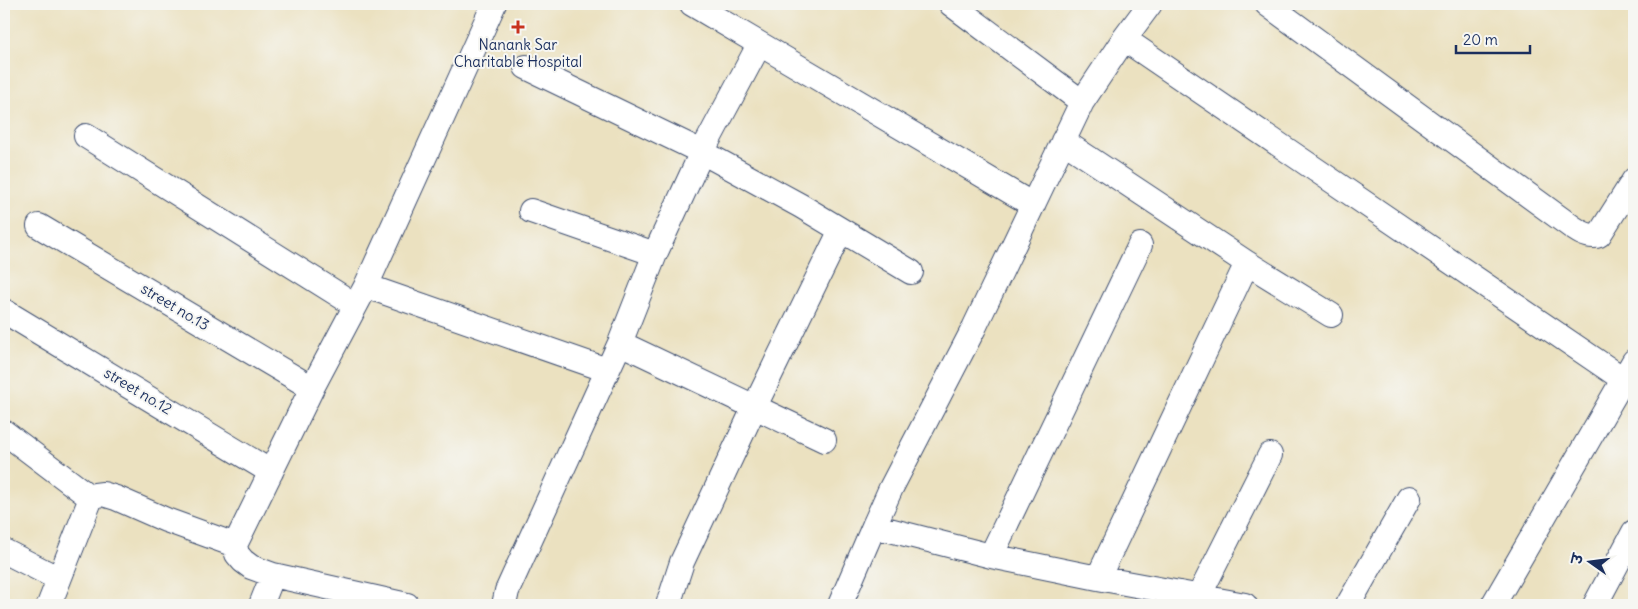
<svg xmlns="http://www.w3.org/2000/svg" width="1638" height="609" viewBox="0 0 1638 609" font-family="Delius,'Playpen Sans Deva',sans-serif">
	<style>
		.lines { fill: none; stroke-linecap: round; stroke-linejoin: round }
		.minor-casing { stroke: #3a4a6d; stroke-width: 26 }
		.minor { stroke: #fff; stroke-width: 24 }
		.poi-dot { fill: #c8321e; stroke: #f6f6f2; stroke-width: 2 }
		.labels { text-anchor: middle; stroke-width: 4; stroke-linejoin: round; paint-order: stroke }
		.poi-label { font-size: 15px; fill: #1b2f5e; stroke: #f6f6f2 }
		.street-label { font-size: 15px; fill: #1b2f5e; stroke: #f6f6f2 }
	</style>
	<rect width="100%" height="100%" fill="#f6f6f2"/>
	<filter id="ink" filterUnits="userSpaceOnUse"><feTurbulence type="fractalNoise" baseFrequency=".02" numOctaves="2"/><feDisplacementMap in="SourceGraphic" scale="10" xChannelSelector="R" yChannelSelector="G"/><feConvolveMatrix kernelMatrix="1 2 1 2 8 2 1 2 1" color-interpolation-filters="sRGB"/></filter>
	<filter id="wash" filterUnits="userSpaceOnUse"><feTurbulence type="fractalNoise" baseFrequency=".0096" numOctaves="4" result="noise"/><feDisplacementMap in="SourceGraphic" scale="20" xChannelSelector="R" yChannelSelector="G"/><feGaussianBlur stdDeviation="1.12" result="paint"/><feColorMatrix in="noise" values="0 0 0 0 0 0 0 0 0 0 0 0 0 0 0 0 0 1.4 0 .05"/><feComposite in="paint" operator="in"/></filter>
	<g filter="url(#wash)">
		<rect width="100%" height="100%" fill="#ebe1c0"/>
	</g>
	<g filter="url(#ink)">
		<g class="lines">
			<g class="minor-casing">
				<path id="minor" d="M 692,4 L 1033,205
					M 951,4 L 1082,102
					M 1150,4 L 1124,39 L 1082,102 L 974,328 L 891,488 L 874,526 L 991,556 L 1098,578 L 1245,605
					M 1267,4 L 1561,219 C 1571,226 1586,240 1599,235 L 1634,180
					M 1124,39 L 1623,379
					M 526,67 L 702,152 L 801,206 L 911,272
					M 86,136 L 355,305
					M 1063,141 L 1247,263 L 1331,315
					M 531,211 L 655,254
					M 39,226 L 312,388
					M 366,286 L 607,370
					M 4,311 L 271,472
					M 620,343 L 824,440
					M 4,432 L 91,498
					M 4,551 L 59,579
					M 991,556 L 1140,245
					M 1098,578 L 1247,263
					M 1199,596 L 1270,455
					M 49,605 L 91,498 L 95,495 L 103,494 L 116,498 L 166,520 L 235,545
					M 261,605 L 273,575
					M 407,605 L 273,575 L 251,567 L 243,561 L 237,554 L 235,545 L 312,388 L 366,286 L 494,4
					M 504,605 L 507,591 L 620,343 L 655,254 L 702,152 L 759,45
					M 668,605 L 682,562 L 755,406 L 841,230
					M 840,605 L 874,526
					M 1348,605 L 1409,498
					M 1493,605 L 1634,361
					M 1595,605 L 1634,532"/>
			</g>
			<use href="#minor" class="minor"/>
		</g>
	</g>
	<path class="poi-dot" d="M515.5 19.5h5v5h5v5h-5v5h-5v-5h-5v-5h5z"/>
	<g class="labels">
		<g class="poi-label">
			<text x="518" y="50">Nanank Sar<tspan x="518" dy="17">Charitable Hospital</tspan></text>
		</g>
		<g class="street-label">
			<text transform="translate(175 307) rotate(31)" y="5">street no.13</text>
			<text transform="translate(138 391) rotate(31)" y="5">street no.12</text>
		</g>
	</g>
	<rect width="1638" height="609" fill="none" stroke="#f6f6f2" stroke-width="20"/>
	<g transform="translate(1590 562) rotate(284)" stroke="#f6f6f2" stroke-width="4" paint-order="stroke">
	<path d="M0-4L9 19L0 12L-9 19Z" fill="#1b2f5e"/>
	<text y="-8" font-size="14" font-weight="bold" text-anchor="middle" fill="#1b2f5e">उ</text>
	</g>
	<path d="M1456 45v8h74v-8" fill="none" stroke="#1b2f5e" stroke-width="2.5"/>
	<text x="1463" y="45" font-size="15" fill="#1b2f5e" stroke="#f6f6f2" stroke-width="4" paint-order="stroke">20 m</text>
</svg>
